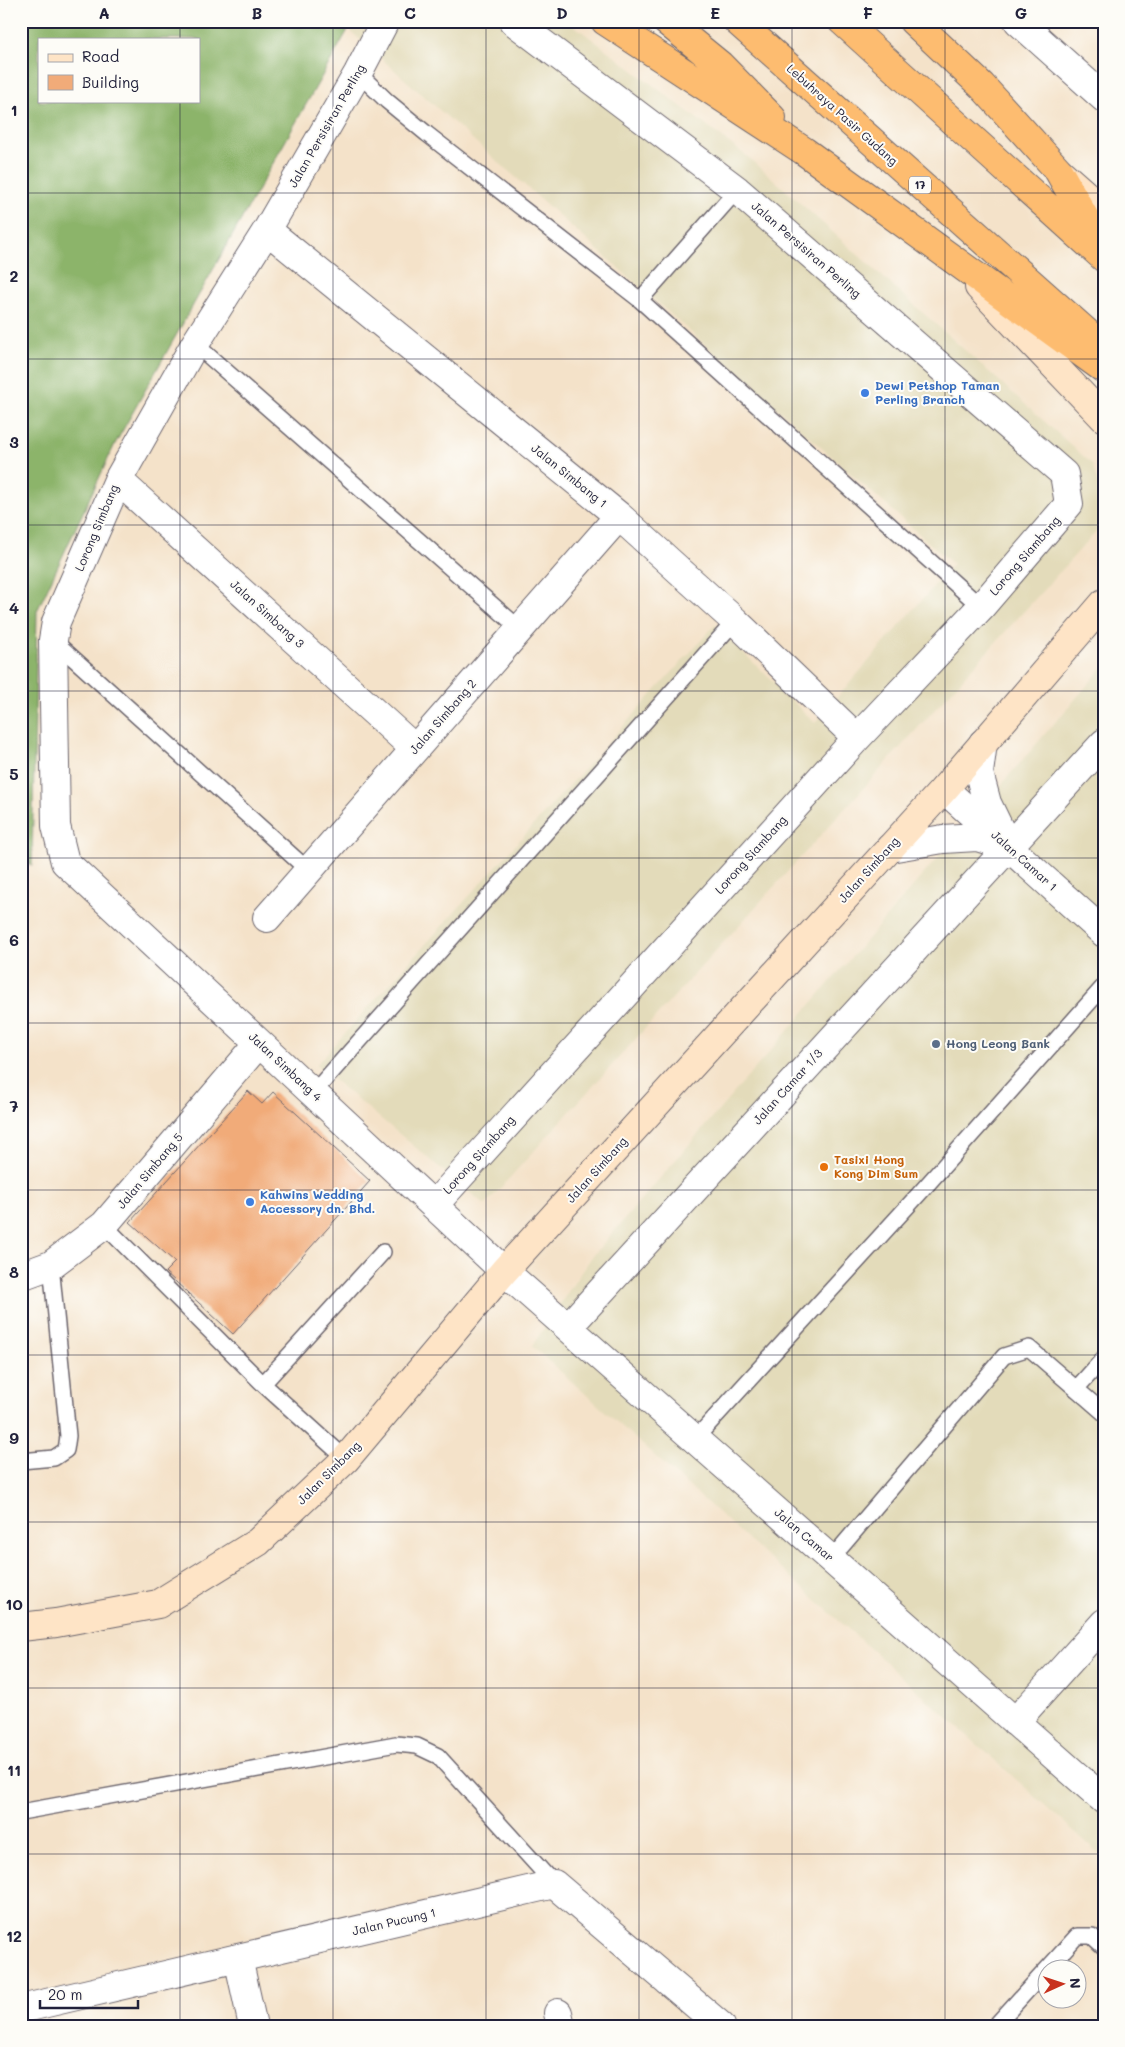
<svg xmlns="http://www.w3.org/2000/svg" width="1125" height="2047" viewBox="0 0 1125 2047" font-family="Mali,sans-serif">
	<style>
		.built { fill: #e3dbba }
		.forest { fill: #8cb46a; stroke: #576b52; fill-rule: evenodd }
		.building { fill: #f1ab79 }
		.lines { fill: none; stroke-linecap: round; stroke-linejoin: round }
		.lane-casing { stroke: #6c656d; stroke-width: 18 }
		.street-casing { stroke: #6c656d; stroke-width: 30 }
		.secondary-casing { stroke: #6c656d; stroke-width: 30 }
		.highway-casing { stroke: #6c656d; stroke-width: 30 }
		.lane { stroke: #fff; stroke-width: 15 }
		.street { stroke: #fff; stroke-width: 28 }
		.secondary { stroke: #fee4c6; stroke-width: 28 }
		.highway { stroke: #fdbc70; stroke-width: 28 }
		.grid { fill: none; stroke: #22223b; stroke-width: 1; stroke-opacity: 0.55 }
		.shop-dot { fill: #3f7fe0; stroke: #fdfcf7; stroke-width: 2 }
		.service-dot { fill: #5c6f8a; stroke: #fdfcf7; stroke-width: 2 }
		.food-dot { fill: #e8710a; stroke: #fdfcf7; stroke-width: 2 }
		.labels { text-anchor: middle; stroke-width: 4; stroke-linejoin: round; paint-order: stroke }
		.shield { fill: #fdfcf7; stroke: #646373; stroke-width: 1 }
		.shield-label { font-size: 11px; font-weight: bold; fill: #22223b }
		.street-label { font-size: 12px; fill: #22223b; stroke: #fdfcf7 }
		.shop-label { font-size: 12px; font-weight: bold; fill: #366cbe; stroke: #fdfcf7; text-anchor: start }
		.service-label { font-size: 12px; font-weight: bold; fill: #4e5e75; stroke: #fdfcf7; text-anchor: start }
		.food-label { font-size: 12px; font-weight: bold; fill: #c56008; stroke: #fdfcf7; text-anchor: start }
		.neatline { fill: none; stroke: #22223b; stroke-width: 2 }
		.grid-label { font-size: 16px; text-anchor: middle; font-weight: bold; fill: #22223b }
	</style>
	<rect width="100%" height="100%" fill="#fdfcf7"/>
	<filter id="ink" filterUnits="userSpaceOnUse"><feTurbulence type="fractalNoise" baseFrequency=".02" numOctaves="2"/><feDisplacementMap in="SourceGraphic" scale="10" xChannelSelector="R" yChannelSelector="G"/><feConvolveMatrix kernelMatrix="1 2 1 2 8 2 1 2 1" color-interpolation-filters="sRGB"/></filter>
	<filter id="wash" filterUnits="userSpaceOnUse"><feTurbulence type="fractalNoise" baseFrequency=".0096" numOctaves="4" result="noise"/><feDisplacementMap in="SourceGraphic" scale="20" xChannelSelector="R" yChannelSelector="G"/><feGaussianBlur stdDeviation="1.12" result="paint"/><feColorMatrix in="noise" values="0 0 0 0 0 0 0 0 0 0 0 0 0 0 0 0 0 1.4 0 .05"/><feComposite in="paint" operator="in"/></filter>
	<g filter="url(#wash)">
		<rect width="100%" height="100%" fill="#f4e2c9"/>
		<path class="built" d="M 353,21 L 568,21 L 753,161 L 1092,464 L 1104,503 L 1104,523 L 485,1205 L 316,1065 L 715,625 L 815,723 L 953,564 L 348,29 Z
			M 1104,666 L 1104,1858 L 532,1346 L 590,1259 Z"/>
		<path class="forest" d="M 21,21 L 353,21 L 115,444 L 37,611 L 32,865 L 21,863 ZM 39,39 L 199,39 L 199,101 L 39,101 Z"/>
		<g id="blocks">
			<path class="building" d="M 248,1091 L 262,1104 L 273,1092 L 370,1181 L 233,1334 L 165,1272 L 175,1262 L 130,1222 Z"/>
		</g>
	</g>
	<g filter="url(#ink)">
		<use href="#blocks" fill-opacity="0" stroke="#6c656d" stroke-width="1"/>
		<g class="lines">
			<g class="lane-casing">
				<path id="lane" d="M 358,73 L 387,101 L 427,134 L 640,300 L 981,607
					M 640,300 L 737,190
					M 195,344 L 520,629
					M 53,640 L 309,871
					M 313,1093 L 735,621
					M 104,1225 L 263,1384 L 346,1459
					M 263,1384 L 383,1252
					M 1076,1389 L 1104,1358
					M 695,1439 L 918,1195 L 1104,986
					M 21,1461 L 54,1458 L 66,1450 L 68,1436 L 51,1265
					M 831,1559 L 1004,1356 L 1029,1348 L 1104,1413
					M 21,1812 L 396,1744 L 417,1746 L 438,1756 L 554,1884
					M 995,2026 L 1077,1936 L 1092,1936 L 1104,1947"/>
			</g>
			<g class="street-casing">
				<path id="street" d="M 385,21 L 358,73 L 267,230 L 195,344 L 118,480 L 56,622 L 53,640 L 56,826 L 65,862 L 504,1271 L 1104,1800
					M 1018,21 L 1104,98
					M 267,230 L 619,516 L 735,621 L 857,738
					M 118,480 L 415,749
					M 983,743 L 979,773 L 987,803 L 1003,836
					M 944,789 L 1104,933
					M 890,848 L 943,839 L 977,837 L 1006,846
					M 267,918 L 619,516
					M 434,1205 L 857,738 L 981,607 L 1069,504 L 1064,474 L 737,190 L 513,21
					M 21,1276 L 51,1265 L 104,1225 L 259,1043
					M 568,1327 L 1104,743
					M 1015,1722 L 1104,1623
					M 238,1958 L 253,2026
					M 21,2009 L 554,1884 L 721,2026
					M 558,2013 L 561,2026"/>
			</g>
			<g class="secondary-casing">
				<path id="secondary" d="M 1061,173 L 1104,211
					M 979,287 L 1104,418
					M 21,1627 L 56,1623 L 158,1604 L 258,1542 L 346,1459 L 504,1271 L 944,789 L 1104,603"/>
			</g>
			<g class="highway-casing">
				<path id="highway" d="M 605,21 L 804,151 L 1104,369
					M 666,21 L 720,65 L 772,118
					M 737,21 L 1104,348
					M 842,21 L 1104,258
					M 913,21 L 982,86 L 1058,170 L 1100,245"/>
			</g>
			<use href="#lane" class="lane"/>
			<use href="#street" class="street"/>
			<use href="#secondary" class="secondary"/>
			<use href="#highway" class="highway"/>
		</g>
	</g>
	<path class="grid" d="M 180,21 L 180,39M 333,21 L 333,2026M 486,21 L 486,2026M 639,21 L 639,2026M 792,21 L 792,2026M 945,21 L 945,2026M 180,101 L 180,2026M 21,193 L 1104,193M 21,359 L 1104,359M 21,525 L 1104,525M 21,691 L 1104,691M 21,858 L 1104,858M 21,1023 L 1104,1023M 21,1190 L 1104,1190M 21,1355 L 1104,1355M 21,1522 L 1104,1522M 21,1688 L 1104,1688M 21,1854 L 1104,1854"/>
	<g class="shop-dot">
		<circle cx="865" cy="393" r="5"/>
		<circle cx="250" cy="1202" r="5"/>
	</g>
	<circle class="service-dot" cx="936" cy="1044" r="5"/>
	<circle class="food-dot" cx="824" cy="1167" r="5"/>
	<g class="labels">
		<rect class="shield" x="909" y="176.5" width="22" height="17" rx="4"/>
		<g class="shield-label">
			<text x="920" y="189">17</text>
		</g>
		<g class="street-label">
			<text transform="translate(842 115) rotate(42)" y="4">Lebuhraya Pasir Gudang</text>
			<text transform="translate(327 126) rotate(-60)" y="4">Jalan Persisiran Perling</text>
			<text transform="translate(806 250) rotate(41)" y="4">Jalan Persisiran Perling</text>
			<text transform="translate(569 476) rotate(39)" y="4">Jalan Simbang 1</text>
			<text transform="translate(97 528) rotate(-67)" y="4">Lorong Simbang</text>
			<text transform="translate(1025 556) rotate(-49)" y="4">Lorong Siambang</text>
			<text transform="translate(267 614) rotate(42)" y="4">Jalan Simbang 3</text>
			<text transform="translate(443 717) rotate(-49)" y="4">Jalan Simbang 2</text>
			<text transform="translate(751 855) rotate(-48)" y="4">Lorong Siambang</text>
			<text transform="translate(1024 861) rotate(42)" y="4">Jalan Camar 1</text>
			<text transform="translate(869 870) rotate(-48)" y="4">Jalan Simbang</text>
			<text transform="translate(285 1067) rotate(43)" y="4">Jalan Simbang 4</text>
			<text transform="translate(788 1087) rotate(-48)" y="4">Jalan Camar 1/3</text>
			<text transform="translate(479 1155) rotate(-48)" y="4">Lorong Siambang</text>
			<text transform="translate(597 1170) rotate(-48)" y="4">Jalan Simbang</text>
			<text transform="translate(150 1171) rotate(-50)" y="4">Jalan Simbang 5</text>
			<text transform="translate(329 1473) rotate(-45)" y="4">Jalan Simbang</text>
			<text transform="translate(804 1535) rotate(41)" y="4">Jalan Camar</text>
			<text transform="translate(394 1922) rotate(-13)" y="4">Jalan Pucung 1</text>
		</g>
		<g class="shop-label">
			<text x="875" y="390">Dewi Petshop Taman<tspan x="875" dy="14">Perling Branch</tspan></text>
			<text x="260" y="1199">Kahwins Wedding<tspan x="260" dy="14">Accessory dn. Bhd.</tspan></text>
		</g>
		<g class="service-label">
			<text x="946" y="1048">Hong Leong Bank</text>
		</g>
		<g class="food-label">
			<text x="834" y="1164">Tasixi Hong<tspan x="834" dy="14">Kong Dim Sum</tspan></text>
		</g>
	</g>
	<rect width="1125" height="2047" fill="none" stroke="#fdfcf7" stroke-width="55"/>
	<rect x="38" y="38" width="162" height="65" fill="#fdfcf7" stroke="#a5a5ac"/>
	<rect x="48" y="54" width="25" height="8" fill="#fee4c6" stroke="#a5a5ac"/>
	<text x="82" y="62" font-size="15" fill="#22223b">Road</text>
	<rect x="48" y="75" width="25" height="15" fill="#f1ab79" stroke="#a5a5ac"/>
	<text x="82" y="88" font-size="15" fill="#22223b">Building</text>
	<g transform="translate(1062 1984) rotate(87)"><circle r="24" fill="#fdfcf7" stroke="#a5a5ac"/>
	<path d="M0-4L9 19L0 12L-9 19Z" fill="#c8321e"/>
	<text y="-8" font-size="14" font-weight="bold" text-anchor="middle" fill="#22223b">N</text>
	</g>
	<path d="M40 2000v8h98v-8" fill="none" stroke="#22223b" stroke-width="2.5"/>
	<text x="48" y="2000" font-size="15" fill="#22223b" stroke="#fdfcf7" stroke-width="4" paint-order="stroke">20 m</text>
	<rect x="28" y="28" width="1070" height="1992" class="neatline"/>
	<g class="grid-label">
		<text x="104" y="19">A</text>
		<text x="257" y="19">B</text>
		<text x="410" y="19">C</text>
		<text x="562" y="19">D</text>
		<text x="715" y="19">E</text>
		<text x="868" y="19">F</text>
		<text x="1021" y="19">G</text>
		<text x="14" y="116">1</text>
		<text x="14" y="282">2</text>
		<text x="14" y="448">3</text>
		<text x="14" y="614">4</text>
		<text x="14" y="780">5</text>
		<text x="14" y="946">6</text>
		<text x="14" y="1112">7</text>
		<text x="14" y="1278">8</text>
		<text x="14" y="1444">9</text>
		<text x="14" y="1610">10</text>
		<text x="14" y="1776">11</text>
		<text x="14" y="1942">12</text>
	</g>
</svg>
